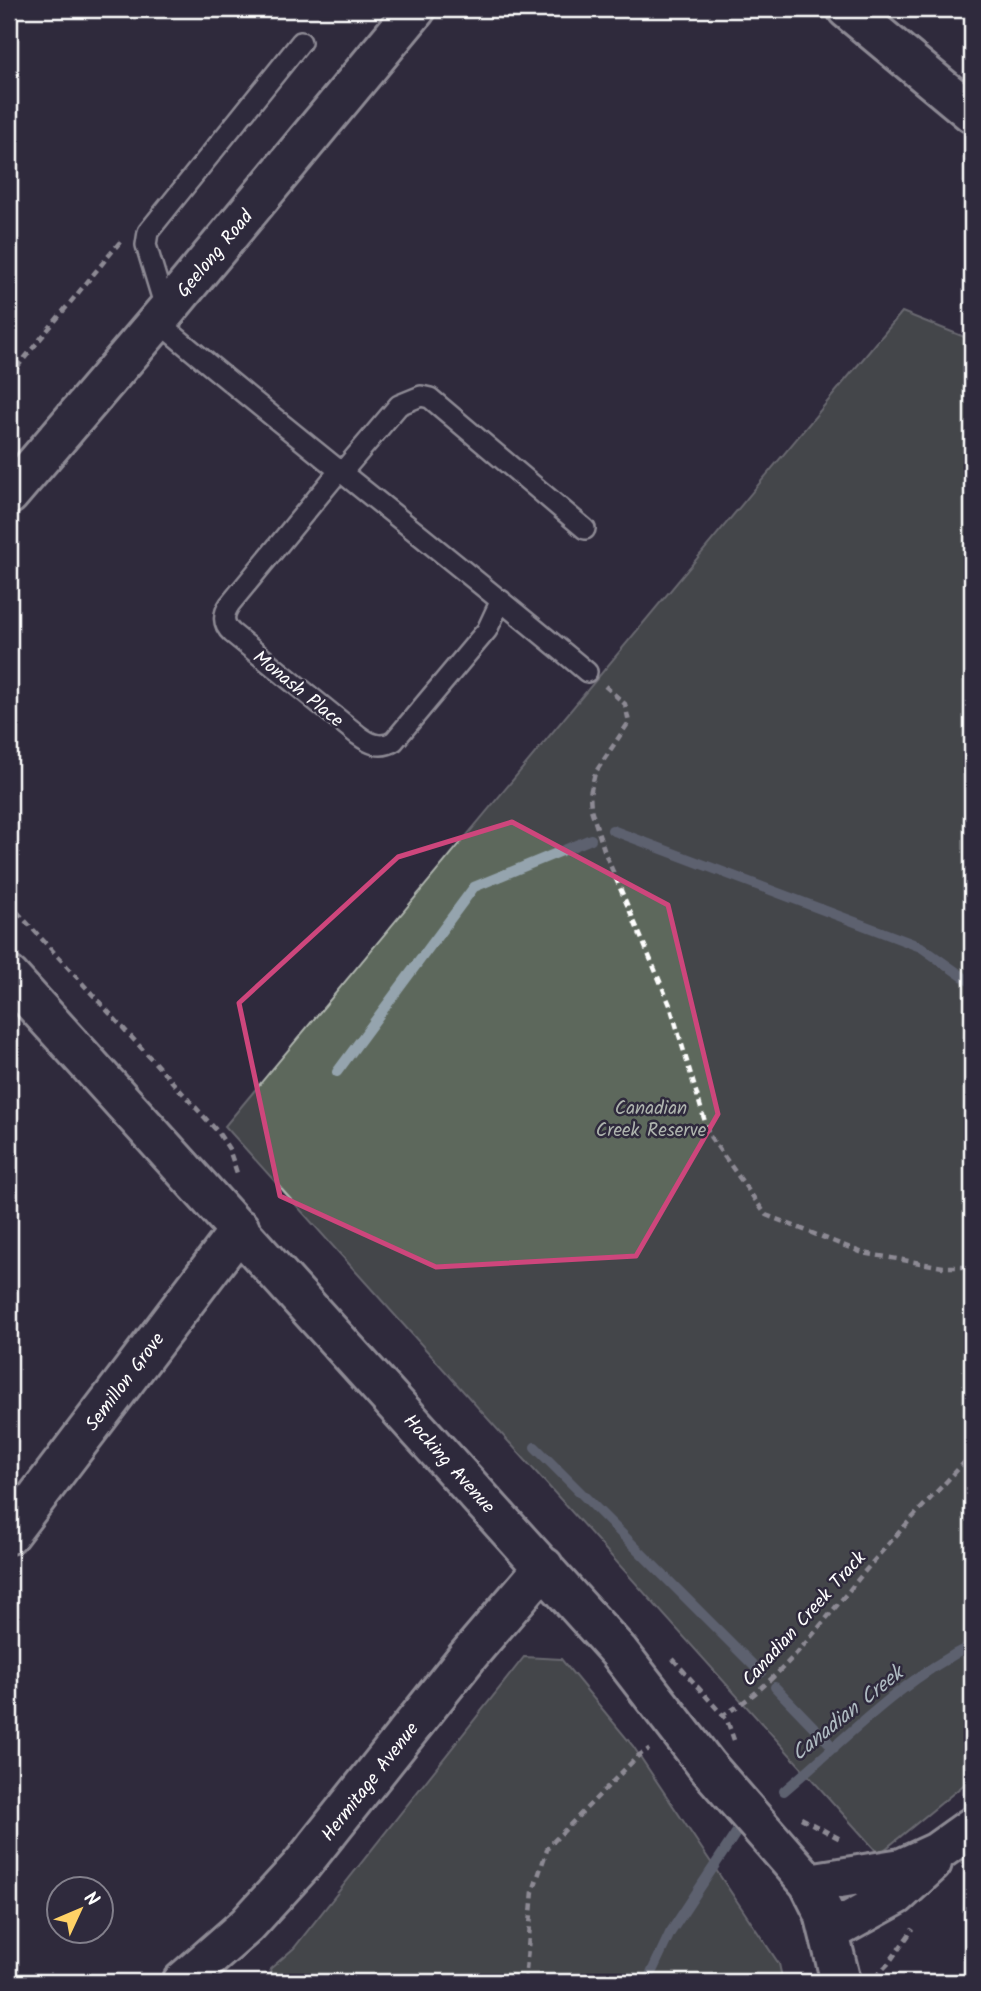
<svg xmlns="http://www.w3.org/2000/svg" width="981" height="1991" viewBox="0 0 981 1991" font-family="Kalam,sans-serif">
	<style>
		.green { fill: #5d685c; stroke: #aeb4ae; stroke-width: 2 }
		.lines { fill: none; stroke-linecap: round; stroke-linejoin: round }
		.stream { stroke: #95a4ae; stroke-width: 10 }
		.lane-casing { stroke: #fff; stroke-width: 24 }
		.street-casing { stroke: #fff; stroke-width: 44 }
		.secondary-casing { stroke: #fff; stroke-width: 44 }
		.path { stroke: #fff; stroke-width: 4.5; stroke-dasharray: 7 5; stroke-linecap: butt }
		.lane { stroke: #2f2a3d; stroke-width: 19 }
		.street { stroke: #2f2a3d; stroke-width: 38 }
		.secondary { stroke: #2f2a3d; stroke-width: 38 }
		.marked { fill: none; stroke: #ce467c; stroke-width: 5; stroke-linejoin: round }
		.labels { text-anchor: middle; stroke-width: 5; stroke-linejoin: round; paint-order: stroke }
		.street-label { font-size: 19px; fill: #fff; stroke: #2f2a3d }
		.park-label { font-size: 19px; fill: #aeb4ae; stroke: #2f2a3d }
		.water-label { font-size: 21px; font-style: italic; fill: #afbbc2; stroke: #2f2a3d }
	</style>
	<rect width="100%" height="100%" fill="#2f2a3d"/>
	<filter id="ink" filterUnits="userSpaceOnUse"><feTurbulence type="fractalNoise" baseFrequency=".0143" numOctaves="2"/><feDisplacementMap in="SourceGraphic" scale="14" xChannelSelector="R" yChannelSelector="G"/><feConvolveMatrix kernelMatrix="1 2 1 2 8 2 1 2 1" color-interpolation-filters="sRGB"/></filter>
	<g filter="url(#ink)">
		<path class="green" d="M 902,312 L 972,340 L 972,1778 L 879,1854 L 225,1126 Z
			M 524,1657 L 561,1659 L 633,1746 L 779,1964 L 783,1982 L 273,1982 L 270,1969 L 294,1948 Z"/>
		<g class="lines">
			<path class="stream" d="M 612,830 L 921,947 L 972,983
				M 337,1072 L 474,887 L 591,839
				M 535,1447 L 761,1673
				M 775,1687 L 834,1748
				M 784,1791 C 844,1740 901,1680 972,1645
				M 647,1982 L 670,1933 L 736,1833"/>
			<g class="lane-casing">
				<path id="lane" d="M 166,311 L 146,245 L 148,232 L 301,42
					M 157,321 C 298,440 445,553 587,672
					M 340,470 L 230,604 C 223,614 222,624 232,633 L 358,735 C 370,744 381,749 394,741 L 487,630 L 501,600
					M 343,471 L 399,405 L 421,396 L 430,398 L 585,529"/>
			</g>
			<g class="street-casing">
				<path id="street" d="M 847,9 L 972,113
					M 9,976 L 619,1652 L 707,1766 L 809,1883 L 824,1913 L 841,1982
					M 9,1534 L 240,1229
					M 809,1883 L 902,1868 L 937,1852 L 972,1827
					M 830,1932 L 897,1895 L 932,1863
					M 182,1982 L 247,1925 L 300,1867 L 467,1657 L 544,1567"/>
			</g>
			<g class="secondary-casing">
				<path id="secondary" d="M 9,495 L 166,311 L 416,9"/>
			</g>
			<path class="path" d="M 9,377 L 120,242
				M 605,686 L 625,704 L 629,722 L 595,773 L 590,794 L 591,809 L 605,853 L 670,1005 L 709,1135 L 766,1215 L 863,1253 L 943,1267 L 972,1267
				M 9,903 L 218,1132 L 229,1149 L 237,1173
				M 673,1659 L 727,1720 L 734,1740
				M 721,1716 C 782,1684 832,1608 878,1556 C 908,1521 941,1488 972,1454
				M 801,1818 L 842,1840
				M 875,1977 L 888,1964 L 913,1929
				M 525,1982 L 533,1891 L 548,1847 L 638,1756 L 649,1749"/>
			<use href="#lane" class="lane"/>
			<use href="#street" class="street"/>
			<use href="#secondary" class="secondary"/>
		</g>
	</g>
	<path d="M0 0H981V1991H0ZM 512,822 L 668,905 L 718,1114 L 636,1256 L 436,1267 L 280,1196 L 239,1003 L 398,857 Z" fill="#2f2a3d" fill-opacity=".55" fill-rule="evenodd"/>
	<path class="marked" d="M 512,822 L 668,905 L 718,1114 L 636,1256 L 436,1267 L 280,1196 L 239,1003 L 398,857 Z"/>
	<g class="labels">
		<g class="street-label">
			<text transform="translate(214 253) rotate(-50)" y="7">Geelong Road</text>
			<text transform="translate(299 688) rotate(39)" y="7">Monash Place</text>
			<text transform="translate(124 1381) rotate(-53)" y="7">Semillon Grove</text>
			<text transform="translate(450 1463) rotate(48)" y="7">Hocking Avenue</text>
			<text transform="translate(803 1618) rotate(-48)" y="7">Canadian Creek Track</text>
			<text transform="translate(369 1781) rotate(-52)" y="7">Hermitage Avenue</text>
		</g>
		<g class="park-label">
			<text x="651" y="1114">Canadian<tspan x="651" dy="22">Creek Reserve</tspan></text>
		</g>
		<g class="water-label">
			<text transform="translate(847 1713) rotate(-39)" y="7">Canadian Creek</text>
		</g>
	</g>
	<rect width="981" height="1991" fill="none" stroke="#2f2a3d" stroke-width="35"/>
	<rect x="18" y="18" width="946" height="1956" fill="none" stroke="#fff" stroke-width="2.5" filter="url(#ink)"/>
	<g transform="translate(80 1910) rotate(46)"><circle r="33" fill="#2f2a3d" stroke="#827f8b" stroke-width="2"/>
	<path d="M0-5L12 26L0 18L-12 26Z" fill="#ffd166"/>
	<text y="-10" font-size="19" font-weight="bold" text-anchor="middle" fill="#ffffff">N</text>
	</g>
</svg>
